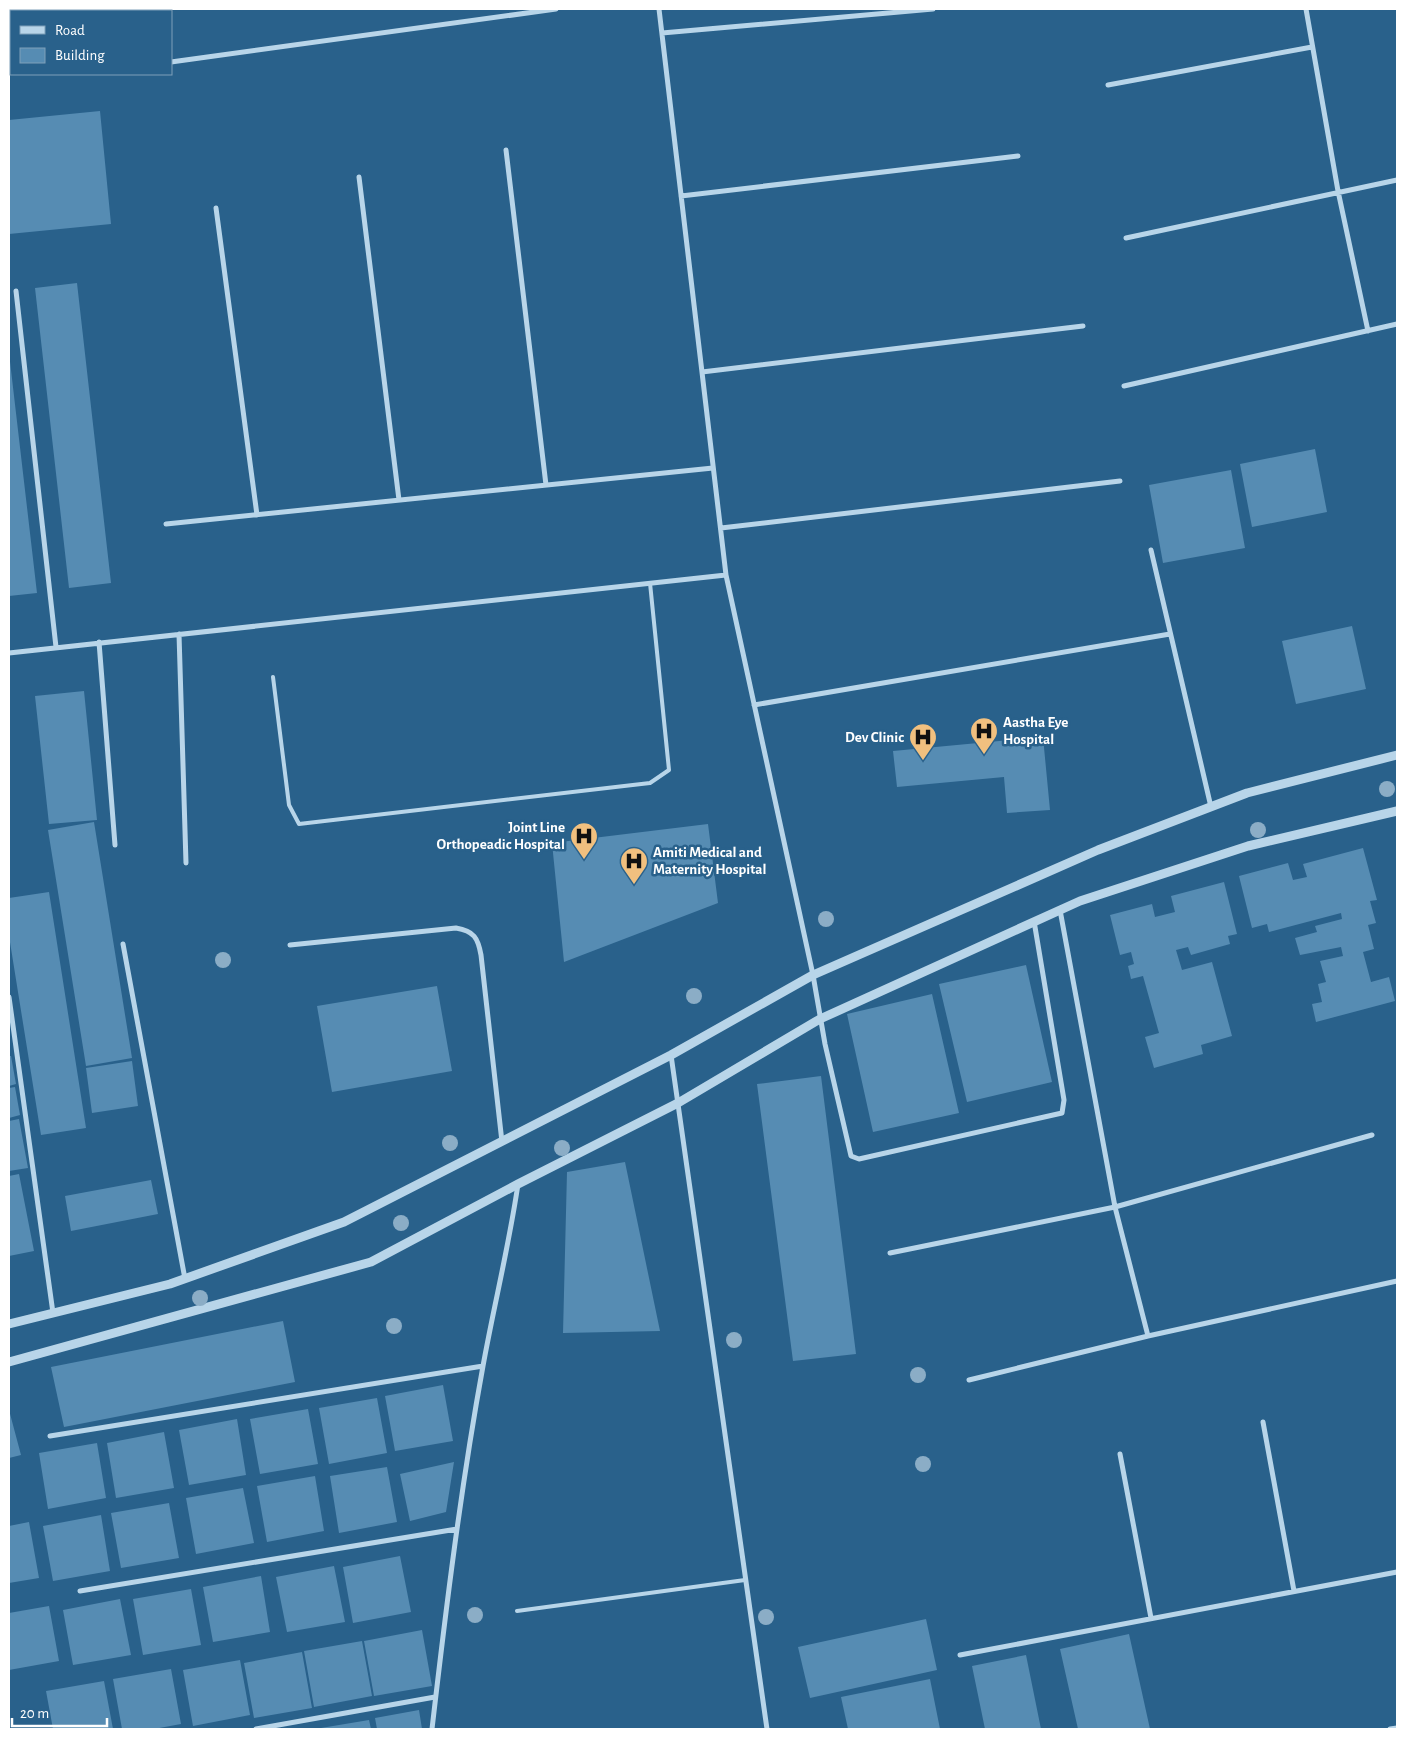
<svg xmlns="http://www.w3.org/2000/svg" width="1406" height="1738" viewBox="0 0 1406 1738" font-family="'Alegreya Sans',sans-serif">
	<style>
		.building { fill: #568cb3 }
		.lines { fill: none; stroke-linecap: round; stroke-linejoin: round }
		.service { stroke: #b8d5e9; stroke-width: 4 }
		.minor { stroke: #b8d5e9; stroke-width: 5 }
		.tertiary { stroke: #b8d5e9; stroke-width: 9 }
		.tree { fill: #8badc6 }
		.labels { text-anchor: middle; stroke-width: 5; stroke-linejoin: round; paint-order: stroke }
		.poi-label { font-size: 15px; font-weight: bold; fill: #fff; stroke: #29618b; text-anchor: start }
	</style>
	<rect width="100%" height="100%" fill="#29618b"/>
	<path class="building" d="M 9,9 L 25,9 L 26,11 L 11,11 L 11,39 L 9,39 Z
		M 100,111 L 111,224 L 9,234 L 9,120 Z
		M 77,283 L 111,583 L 69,588 L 35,288 Z
		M 9,353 L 37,593 L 9,596 Z
		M 1315,449 L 1327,512 L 1252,527 L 1240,464 Z
		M 1231,470 L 1245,548 L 1163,563 L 1149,485 Z
		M 1352,626 L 1366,689 L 1296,704 L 1282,641 Z
		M 84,691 L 97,820 L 49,824 L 35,696 Z
		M 1043,737 L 1050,810 L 1007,813 L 1004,777 L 897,787 L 893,751 Z
		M 94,822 L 132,1058 L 86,1066 L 48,830 Z
		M 708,824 L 718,903 L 564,962 L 552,843 Z
		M 1363,848 L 1377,900 L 1370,901 L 1376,923 L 1368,925 L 1374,949 L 1363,952 L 1371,982 L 1389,977 L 1395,1001 L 1316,1022 L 1312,1004 L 1322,1002 L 1318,984 L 1326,982 L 1320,961 L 1343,956 L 1341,947 L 1300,955 L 1295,938 L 1317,932 L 1315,926 L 1342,919 L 1341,913 L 1269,932 L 1267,924 L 1252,928 L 1239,876 L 1288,863 L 1293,880 L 1307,877 L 1303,864 Z
		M 1224,882 L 1237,934 L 1228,936 L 1230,944 L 1191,955 L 1188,947 L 1176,950 L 1182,970 L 1212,962 L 1232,1036 L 1201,1045 L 1203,1054 L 1154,1068 L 1145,1037 L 1159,1033 L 1143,976 L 1131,979 L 1128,966 L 1134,964 L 1131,952 L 1120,955 L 1110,915 L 1152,904 L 1155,917 L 1175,912 L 1171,896 Z
		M 49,892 L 86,1128 L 41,1135 L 9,936 L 9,898 Z
		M 1026,965 L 1052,1082 L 967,1102 L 939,984 Z
		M 437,986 L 452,1071 L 332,1092 L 317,1006 Z
		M 932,994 L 959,1113 L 873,1132 L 847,1014 Z
		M 9,1056 L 11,1056 L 16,1084 L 9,1086 Z
		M 132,1061 L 138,1106 L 92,1113 L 86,1068 Z
		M 821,1076 L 856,1354 L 793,1361 L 757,1084 Z
		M 15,1087 L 20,1115 L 9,1118 L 9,1088 Z
		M 19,1119 L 28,1168 L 9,1171 L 9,1121 Z
		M 625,1162 L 660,1331 L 563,1333 L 567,1172 Z
		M 19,1174 L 34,1251 L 9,1256 L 9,1176 Z
		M 151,1180 L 158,1214 L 71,1231 L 65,1196 Z
		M 283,1321 L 295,1382 L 64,1427 L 51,1367 Z
		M 443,1385 L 453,1441 L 395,1451 L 385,1396 Z
		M 377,1398 L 387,1453 L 329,1464 L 319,1408 Z
		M 308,1409 L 318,1464 L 260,1474 L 250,1419 Z
		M 9,1410 L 21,1455 L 9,1458 Z
		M 237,1419 L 246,1475 L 189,1485 L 179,1430 Z
		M 164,1432 L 174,1488 L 116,1498 L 107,1443 Z
		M 97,1443 L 106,1498 L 48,1509 L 39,1453 Z
		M 454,1462 L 446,1512 L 410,1521 L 400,1474 Z
		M 387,1467 L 397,1522 L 339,1533 L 330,1476 Z
		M 315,1476 L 324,1531 L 267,1542 L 257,1486 Z
		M 243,1488 L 254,1543 L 196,1554 L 186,1498 Z
		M 169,1503 L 179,1558 L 121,1568 L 111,1513 Z
		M 101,1515 L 110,1571 L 53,1581 L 43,1526 Z
		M 29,1522 L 39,1578 L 9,1583 L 9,1526 Z
		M 400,1556 L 411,1612 L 353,1623 L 343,1567 Z
		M 334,1566 L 345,1622 L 287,1632 L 276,1577 Z
		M 261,1576 L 270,1632 L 213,1642 L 203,1587 Z
		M 191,1589 L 201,1645 L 143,1655 L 133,1599 Z
		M 120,1599 L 131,1655 L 73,1665 L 63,1610 Z
		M 49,1606 L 59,1661 L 9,1670 L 9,1613 Z
		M 926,1619 L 937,1670 L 810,1698 L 798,1647 Z
		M 422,1630 L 432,1686 L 374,1696 L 364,1641 Z
		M 1129,1634 L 1150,1729 L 1078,1729 L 1060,1649 Z
		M 362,1641 L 372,1696 L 314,1707 L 304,1651 Z
		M 302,1652 L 312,1708 L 254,1718 L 244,1663 Z
		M 1026,1655 L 1041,1729 L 985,1729 L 972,1666 Z
		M 240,1660 L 250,1715 L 193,1726 L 183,1670 Z
		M 171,1669 L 181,1724 L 154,1729 L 122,1729 L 113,1679 Z
		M 930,1679 L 940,1729 L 848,1729 L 841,1697 Z
		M 104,1681 L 113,1729 L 53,1729 L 46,1691 Z
		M 419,1710 L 422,1729 L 377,1729 L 375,1718 Z
		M 369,1720 L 371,1729 L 321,1729 L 321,1728 Z"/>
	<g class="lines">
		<path class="service" d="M 273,677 L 289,805 L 299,824 L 650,783 L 669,770 L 650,583
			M 517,1611 L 745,1580"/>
		<path class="minor" d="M 62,9 L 62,11
			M 659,9 L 726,575 L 813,975 L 825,1044 L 851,1156 L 859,1159 L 1062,1113 L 1064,1100 L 1034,921
			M 1306,9 L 1338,191 L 1368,331
			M 662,33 L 933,9
			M 9,56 L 11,56
			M 171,62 L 556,9
			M 1108,85 L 1312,47
			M 506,150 L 546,485
			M 359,177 L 399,500
			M 681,196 L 1018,156
			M 216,208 L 257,515
			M 1126,238 L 1397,180
			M 16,291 L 56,647
			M 702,372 L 1083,326
			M 1124,386 L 1397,324
			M 166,524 L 713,468
			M 721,528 L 1120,481
			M 1151,550 L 1211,807
			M 179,634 L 186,863
			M 99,642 L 115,845
			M 9,653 L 726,575
			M 754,705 L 1170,634
			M 1060,910 L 1115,1207 L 1372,1135
			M 123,944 L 185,1279
			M 290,945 L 456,928 C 474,931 478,938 481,955 L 502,1142
			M 9,997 L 53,1313
			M 671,1055 L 767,1729
			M 890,1253 L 1115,1207 L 1148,1336
			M 969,1380 L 1148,1336 L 1397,1281
			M 1263,1422 L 1294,1591
			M 50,1436 L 483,1366
			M 1120,1454 L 1151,1618
			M 80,1591 L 457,1529
			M 960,1655 L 1397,1572
			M 256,1729 L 435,1697
			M 432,1729 C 446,1608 461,1486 483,1366 C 494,1305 509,1246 518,1184
			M 1390,1729 L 1397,1728"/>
		<path class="tertiary" d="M 9,1324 L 170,1284 L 344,1222 L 671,1055 L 813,975 L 1098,850 L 1247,793 L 1397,755
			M 9,1362 L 371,1262 L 518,1184 L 678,1103 L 820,1019 L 1080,901 L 1248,846 L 1397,811"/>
	</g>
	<g class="tree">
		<circle cx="1387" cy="789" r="8"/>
		<circle cx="1258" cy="830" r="8"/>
		<circle cx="826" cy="919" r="8"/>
		<circle cx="223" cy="960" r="8"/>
		<circle cx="694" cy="996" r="8"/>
		<circle cx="450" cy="1143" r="8"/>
		<circle cx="562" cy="1148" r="8"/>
		<circle cx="401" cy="1223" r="8"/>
		<circle cx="200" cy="1298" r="8"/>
		<circle cx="394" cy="1326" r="8"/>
		<circle cx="734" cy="1340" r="8"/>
		<circle cx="918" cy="1375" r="8"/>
		<circle cx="923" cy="1464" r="8"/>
		<circle cx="475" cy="1615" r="8"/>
		<circle cx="766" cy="1617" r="8"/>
	</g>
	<defs>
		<g id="hospital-pin" transform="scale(1.4375)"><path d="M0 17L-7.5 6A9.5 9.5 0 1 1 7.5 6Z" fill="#f1c07f" stroke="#29618b"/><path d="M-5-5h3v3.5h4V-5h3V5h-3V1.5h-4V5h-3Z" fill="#111"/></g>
	</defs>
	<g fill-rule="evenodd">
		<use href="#hospital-pin" x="984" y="731"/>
		<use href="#hospital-pin" x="923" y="737"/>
		<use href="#hospital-pin" x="584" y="836"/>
		<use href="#hospital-pin" x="634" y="861"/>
	</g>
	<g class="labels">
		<g class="poi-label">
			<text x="1003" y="727">Aastha Eye<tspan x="1003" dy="17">Hospital</tspan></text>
			<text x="904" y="742" text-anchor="end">Dev Clinic</text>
			<text x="565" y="832" text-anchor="end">Joint Line<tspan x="565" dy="17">Orthopeadic Hospital</tspan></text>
			<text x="653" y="857">Amiti Medical and<tspan x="653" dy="17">Maternity Hospital</tspan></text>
		</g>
	</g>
	<rect width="1406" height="1738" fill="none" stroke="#ffffff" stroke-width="20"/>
	<rect x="10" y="10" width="162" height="65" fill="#29618b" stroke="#7fa0b9"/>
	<rect x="20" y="26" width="25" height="8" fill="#b8d5e9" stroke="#7fa0b9"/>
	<text x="55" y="35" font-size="15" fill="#ffffff">Road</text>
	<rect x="20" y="48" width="25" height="15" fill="#568cb3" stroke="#7fa0b9"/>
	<text x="55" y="60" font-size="15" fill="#ffffff">Building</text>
	<path d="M12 1718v8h95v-8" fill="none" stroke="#ffffff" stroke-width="2.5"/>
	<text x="20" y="1718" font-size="15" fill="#ffffff" stroke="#29618b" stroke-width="4" paint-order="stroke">20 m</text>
</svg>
